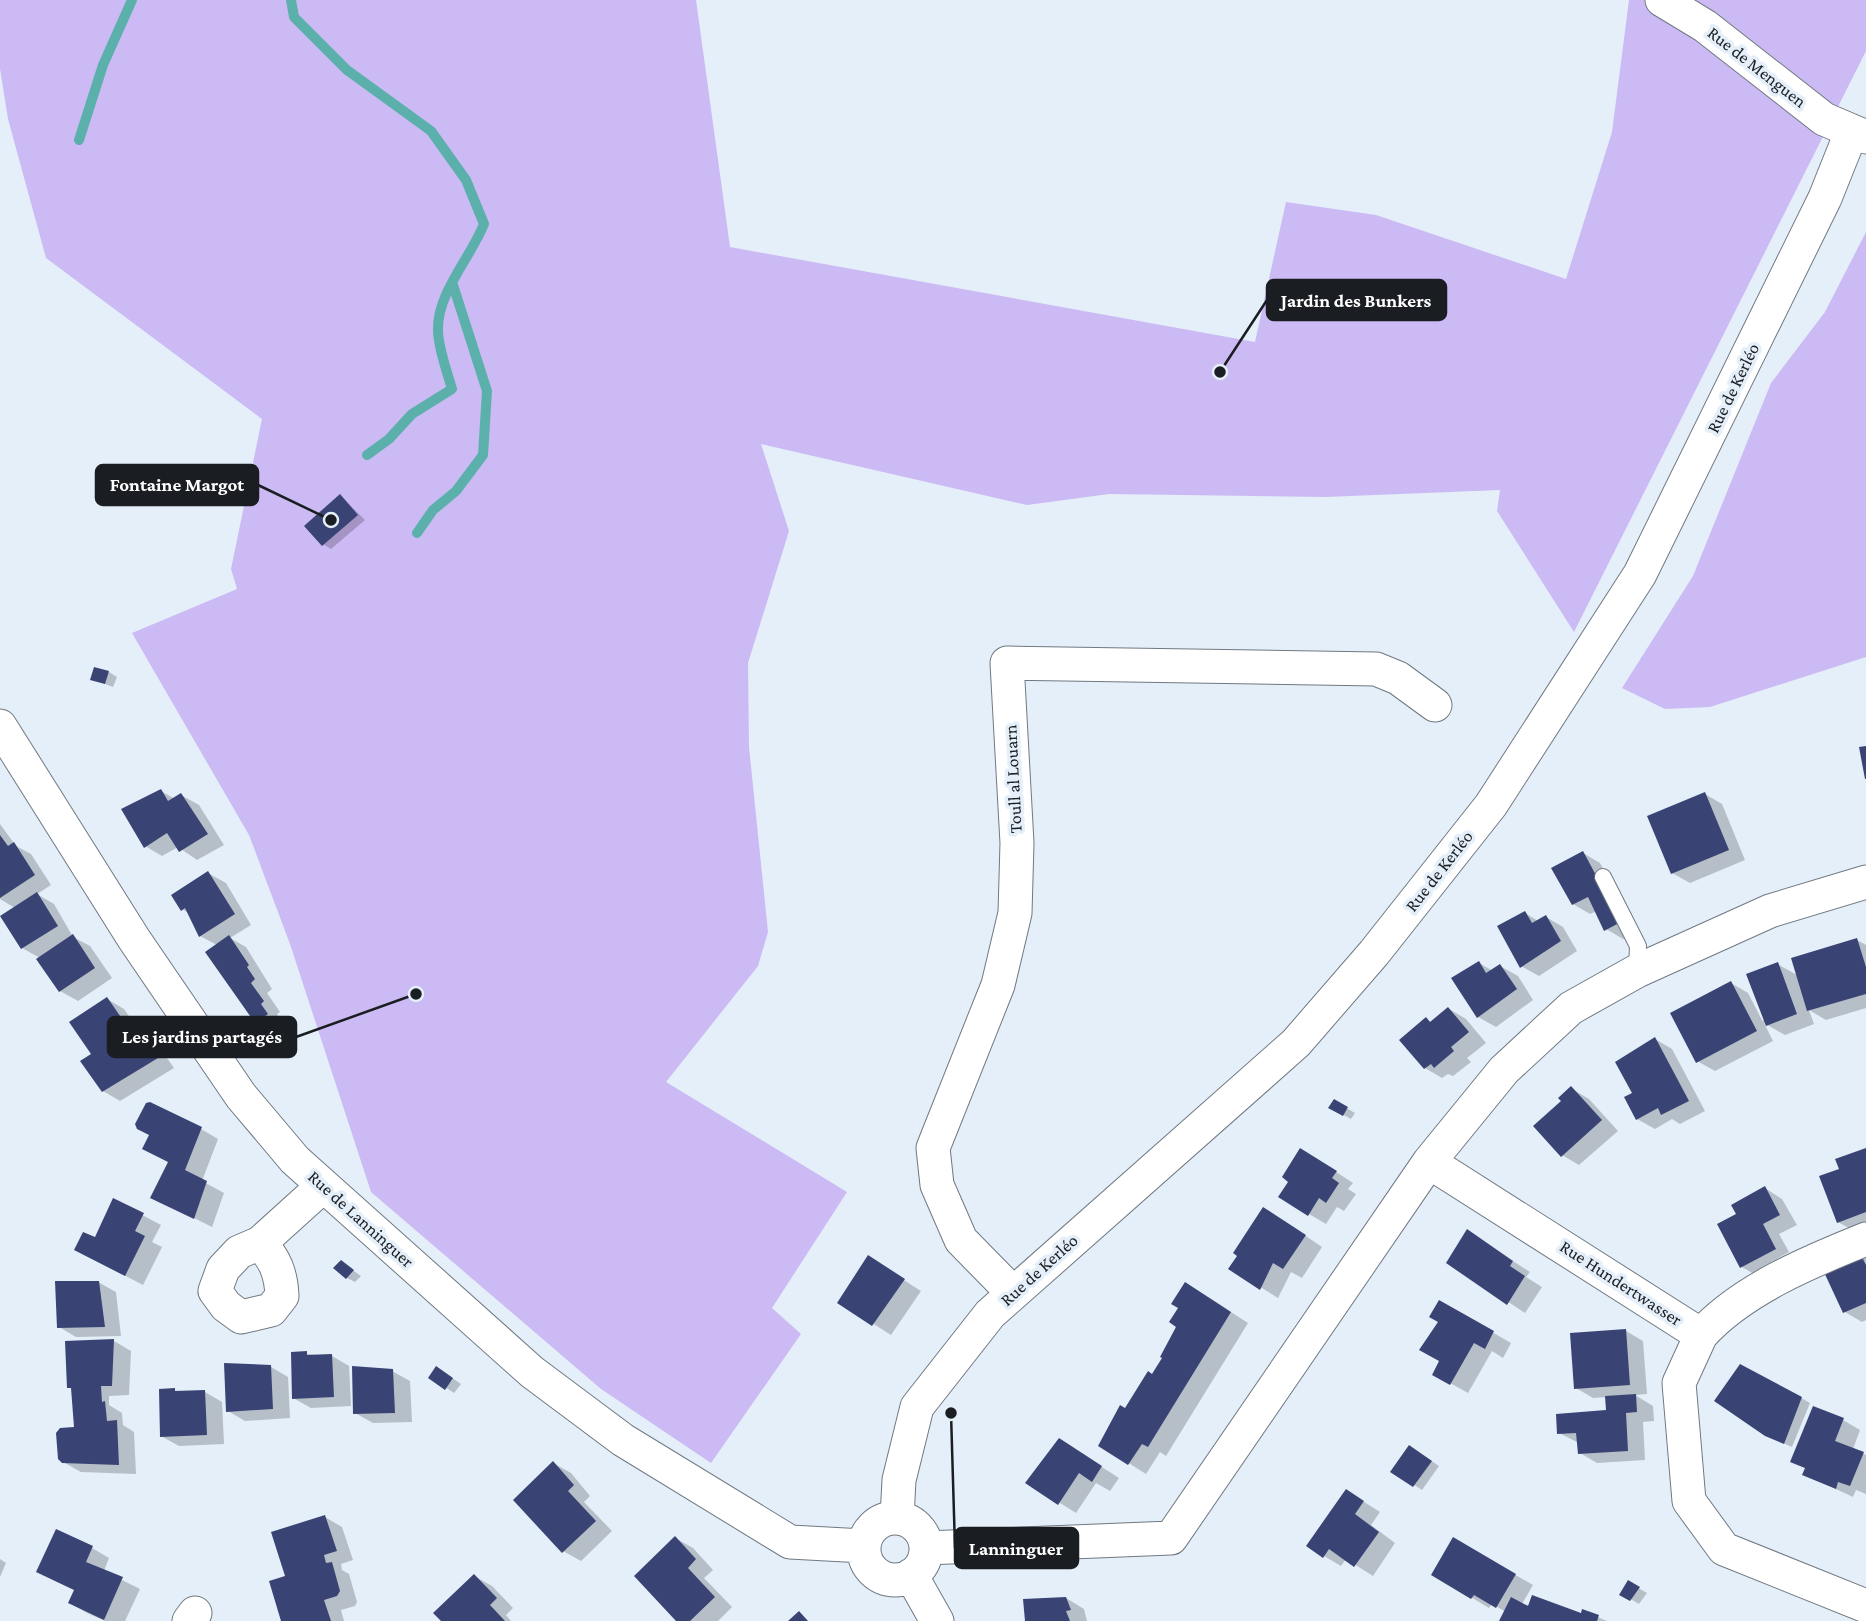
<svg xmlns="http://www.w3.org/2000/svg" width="1866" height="1621" viewBox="0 0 1866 1621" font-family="'Crimson Pro',serif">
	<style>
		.green { fill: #ccbaf4 }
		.shadow { fill: #0003 }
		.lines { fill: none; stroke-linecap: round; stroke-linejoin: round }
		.stream { stroke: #5cb0ab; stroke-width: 10 }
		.building { fill: #394474 }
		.lane-casing { stroke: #707982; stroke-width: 18 }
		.street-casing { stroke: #707982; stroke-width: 35 }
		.lane { stroke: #fff; stroke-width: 16 }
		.street { stroke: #fff; stroke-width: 33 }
		.labels { text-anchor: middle; stroke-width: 7; stroke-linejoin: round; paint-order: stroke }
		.street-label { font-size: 18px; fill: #1a1e22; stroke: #e4eff9 }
		.leader { fill: none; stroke: #1a1e22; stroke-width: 2.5 }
		.callout-dot { fill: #1a1e22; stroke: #e4eff9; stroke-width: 2.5 }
		.callout { fill: #1a1e22; stroke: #1a1e22; stroke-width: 2.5 }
		.callout-label { font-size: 19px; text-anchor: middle; font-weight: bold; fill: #fff }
	</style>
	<rect width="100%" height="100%" fill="#e4eff9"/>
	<path class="green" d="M 0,0 L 696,0 L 730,247 L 1255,342 L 1286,202 L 1376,215 L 1566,279 L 1612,132 L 1629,0 L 1866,0 L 1866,51 L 1574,632 L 1497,511 L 1500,490 L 1325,497 L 1109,494 L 1027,505 L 761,444 L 789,531 L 748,663 L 749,747 L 768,932 L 758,966 L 666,1082 L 847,1192 L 772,1308 L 801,1334 L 711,1463 L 601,1389 L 371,1192 L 290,944 L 249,835 L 132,633 L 237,589 L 231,569 L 262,419 L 46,258 L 8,119 L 0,69 Z
		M 1866,232 L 1866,657 L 1710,707 L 1665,709 L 1622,688 L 1693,576 L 1771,383 L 1825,312 Z"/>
	<path class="shadow" d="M 341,496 L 365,520 L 331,549 L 323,544 Z
		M 109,672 L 117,677 L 113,687 L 92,679 Z
		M 161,791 L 175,799 L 181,795 L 199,805 L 224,845 L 197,860 L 178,847 L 162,856 L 145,846 Z
		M 1705,794 L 1722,804 L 1745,860 L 1690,883 L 1672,873 Z
		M 0,824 L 16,846 L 31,854 L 51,885 L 37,894 L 54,904 L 73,937 L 90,946 L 112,978 L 78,1001 L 60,991 L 40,958 L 22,948 L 15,908 L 0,899 Z
		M 1583,853 L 1600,863 L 1637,932 L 1623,939 L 1606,929 L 1597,911 L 1590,914 L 1573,904 Z
		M 208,873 L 226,883 L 251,925 L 230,938 L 246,947 L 272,989 L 267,993 L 280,1012 L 277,1014 L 284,1024 L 274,1032 L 257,1022 L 217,945 L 200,936 L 190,914 L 182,909 Z
		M 1525,913 L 1538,921 L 1546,917 L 1563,927 L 1577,951 L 1539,976 L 1521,966 Z
		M 1857,940 L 1866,945 L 1866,1008 L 1826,1020 L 1809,1010 L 1814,1024 L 1785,1035 L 1764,1023 L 1773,1041 L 1715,1071 L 1697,1061 L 1731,983 L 1748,993 L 1763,1022 L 1777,964 L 1799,976 Z
		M 1479,963 L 1493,971 L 1500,966 L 1518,976 L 1533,1000 L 1496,1027 L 1478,1017 Z
		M 107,999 L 124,1009 L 138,1029 L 152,1037 L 174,1068 L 120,1101 L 103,1091 Z
		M 1449,1009 L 1466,1019 L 1486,1043 L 1467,1058 L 1471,1062 L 1453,1076 L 1448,1074 L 1442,1078 L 1425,1068 L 1426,1019 L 1432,1023 Z
		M 1655,1039 L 1672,1049 L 1705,1111 L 1680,1124 L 1672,1119 L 1655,1129 L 1637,1119 L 1634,1094 Z
		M 1572,1089 L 1589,1099 L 1618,1131 L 1579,1165 L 1562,1155 L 1563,1102 Z
		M 1334,1101 L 1355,1113 L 1351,1119 L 1331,1108 Z
		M 201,1129 L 218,1139 L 202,1181 L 224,1193 L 212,1227 L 152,1197 L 169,1162 L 151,1135 Z
		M 1866,1149 L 1866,1228 L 1856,1232 L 1838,1222 L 1842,1170 Z
		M 1318,1160 L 1353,1183 L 1348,1189 L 1356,1194 L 1344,1211 L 1337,1207 L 1326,1224 L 1309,1214 L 1291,1181 Z
		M 1765,1188 L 1782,1199 L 1797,1225 L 1779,1234 L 1789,1252 L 1771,1262 L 1775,1268 L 1759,1277 L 1742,1267 Z
		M 114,1200 L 161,1225 L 152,1242 L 162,1247 L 143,1285 L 93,1259 L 95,1239 Z
		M 1281,1219 L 1322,1247 L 1302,1278 L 1291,1272 L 1278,1298 L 1230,1268 Z
		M 1467,1231 L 1530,1272 L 1526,1277 L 1542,1287 L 1525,1313 L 1448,1262 Z
		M 1860,1255 L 1866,1258 L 1866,1320 L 1862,1322 L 1845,1312 Z
		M 341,1262 L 361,1276 L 355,1282 L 347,1278 Z
		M 885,1268 L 921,1291 L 891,1335 L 839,1302 Z
		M 98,1282 L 116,1292 L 121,1336 L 76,1337 L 59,1327 Z
		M 1203,1294 L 1248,1323 L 1166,1456 L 1160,1452 L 1146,1474 L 1100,1445 L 1153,1376 L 1173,1339 L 1180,1308 Z
		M 1440,1302 L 1511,1343 L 1503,1358 L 1492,1351 L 1468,1393 L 1434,1374 L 1441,1361 Z
		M 1626,1331 L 1643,1341 L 1647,1394 L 1635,1395 L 1653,1406 L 1654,1421 L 1643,1422 L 1645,1460 L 1597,1463 L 1580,1453 L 1579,1443 L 1559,1433 L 1608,1412 L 1607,1397 L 1593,1398 L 1576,1388 Z
		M 114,1341 L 131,1351 L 129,1395 L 109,1396 L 109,1405 L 122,1413 L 123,1425 L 134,1432 L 136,1474 L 81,1472 L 63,1462 L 76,1429 L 73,1389 L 68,1387 Z
		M 292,1353 L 332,1356 L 349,1366 L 351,1406 L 311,1408 L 293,1398 Z
		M 271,1367 L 288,1377 L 290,1418 L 245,1421 L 228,1411 Z
		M 392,1371 L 410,1381 L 412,1422 L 373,1423 L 355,1413 Z
		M 445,1373 L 461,1384 L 454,1393 L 430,1377 Z
		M 1773,1382 L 1810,1403 L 1792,1447 L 1765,1435 Z
		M 160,1390 L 205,1392 L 222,1402 L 224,1444 L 179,1446 L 161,1436 Z
		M 1843,1420 L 1860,1430 L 1853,1449 L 1866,1455 L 1866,1494 L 1856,1490 L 1853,1497 L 1804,1474 L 1806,1469 L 1793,1462 Z
		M 1077,1451 L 1119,1478 L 1110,1491 L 1096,1483 L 1076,1513 L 1028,1483 Z
		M 1418,1452 L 1439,1466 L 1422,1490 L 1393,1471 Z
		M 553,1463 L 571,1473 L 590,1496 L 584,1502 L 612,1531 L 581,1561 L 563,1551 Z
		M 1347,1491 L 1380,1512 L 1371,1525 L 1395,1543 L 1373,1576 L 1346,1559 L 1341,1566 L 1324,1556 Z
		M 325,1517 L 342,1527 L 353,1560 L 341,1564 L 342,1570 L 349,1574 L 357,1602 L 355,1606 L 341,1610 L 344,1621 L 283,1621 L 287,1577 Z
		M 675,1538 L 693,1548 L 713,1570 L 704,1578 L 732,1607 L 718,1621 L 679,1621 Z
		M 1454,1540 L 1533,1585 L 1522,1604 L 1582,1615 L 1583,1611 L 1607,1621 L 1501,1621 L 1506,1612 L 1492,1604 L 1489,1608 L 1433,1574 Z
		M 92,1548 L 109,1558 L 104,1571 L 140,1589 L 125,1621 L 105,1621 L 87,1613 L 70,1603 L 75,1590 L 56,1581 Z
		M 0,1559 L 6,1563 L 0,1577 Z
		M 474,1576 L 492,1586 L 513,1608 L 506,1615 L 511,1621 L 443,1621 Z
		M 1628,1582 L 1647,1593 L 1639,1604 L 1622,1594 Z
		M 1066,1598 L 1084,1609 L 1087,1621 L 1026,1621 Z"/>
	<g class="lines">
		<path class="stream" d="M 291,0 L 294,17 L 347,70 L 431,131 L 466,180 L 484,224 C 471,257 437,293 438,330 C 438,348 447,371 452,389 L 412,414 L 389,439 L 367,455
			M 79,140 L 103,65 L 132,0
			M 417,533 L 433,510 L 456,491 L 483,455 L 487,391 L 453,285"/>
	</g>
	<path class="building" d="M 340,494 L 358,515 L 322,546 L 304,526 Z
		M 94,667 L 109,671 L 105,684 L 90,680 Z
		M 1866,746 L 1866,779 L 1865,779 L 1859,747 Z
		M 161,789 L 168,801 L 181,793 L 208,834 L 179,852 L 167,833 L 144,848 L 121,809 Z
		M 1705,792 L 1729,850 L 1671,874 L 1647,816 Z
		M 0,835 L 8,846 L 14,842 L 35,875 L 0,898 Z
		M 1583,851 L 1621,922 L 1604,931 L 1588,897 L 1572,905 L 1551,868 Z
		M 208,871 L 235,914 L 199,937 L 185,908 L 181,911 L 171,895 Z
		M 37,892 L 58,926 L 21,949 L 0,916 Z
		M 1525,911 L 1532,923 L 1546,915 L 1561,941 L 1520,968 L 1497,926 Z
		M 73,934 L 95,968 L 59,992 L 36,959 Z
		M 229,935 L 249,965 L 247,967 L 255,979 L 251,983 L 264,1001 L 261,1004 L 268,1014 L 255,1023 L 205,952 Z
		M 1857,938 L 1866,967 L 1866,994 L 1807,1011 L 1791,958 Z
		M 1479,961 L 1486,973 L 1500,964 L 1517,989 L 1477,1018 L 1451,978 Z
		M 1778,962 L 1797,1014 L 1766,1026 L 1746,974 Z
		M 1731,981 L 1757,1031 L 1696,1063 L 1670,1013 Z
		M 107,997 L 129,1029 L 135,1025 L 158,1058 L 102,1092 L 80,1061 L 91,1054 L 69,1022 Z
		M 1448,1007 L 1469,1032 L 1451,1047 L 1454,1051 L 1434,1068 L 1431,1064 L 1424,1069 L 1399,1040 L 1426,1017 L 1430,1022 Z
		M 1655,1037 L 1689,1101 L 1661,1115 L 1658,1108 L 1636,1120 L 1624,1097 L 1632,1093 L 1615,1062 Z
		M 1571,1086 L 1602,1120 L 1561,1157 L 1533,1126 L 1561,1101 L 1558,1098 Z
		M 1334,1099 L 1348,1107 L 1343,1116 L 1328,1108 Z
		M 150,1102 L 202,1127 L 185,1170 L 207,1181 L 194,1219 L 150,1198 L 168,1162 L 142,1149 L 149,1135 L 137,1129 L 135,1124 L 146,1103 Z
		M 1300,1148 L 1337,1171 L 1332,1178 L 1339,1183 L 1326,1203 L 1319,1198 L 1308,1216 L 1278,1197 L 1288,1182 L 1282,1177 Z
		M 1866,1148 L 1866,1212 L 1837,1223 L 1819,1176 L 1839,1169 L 1835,1159 Z
		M 1765,1186 L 1780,1215 L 1763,1224 L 1776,1249 L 1740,1268 L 1717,1224 L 1736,1214 L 1731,1205 Z
		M 113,1198 L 144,1213 L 135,1231 L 145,1236 L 125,1276 L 74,1250 L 83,1232 L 95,1237 Z
		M 1263,1207 L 1306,1235 L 1283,1269 L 1273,1263 L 1260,1290 L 1228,1269 L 1237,1256 L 1233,1253 Z
		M 1467,1229 L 1513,1261 L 1510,1266 L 1525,1276 L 1507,1305 L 1446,1263 Z
		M 1860,1253 L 1866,1265 L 1866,1303 L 1843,1313 L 1823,1270 Z
		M 868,1255 L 905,1279 L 872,1326 L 837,1303 Z
		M 341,1260 L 354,1270 L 346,1279 L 333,1268 Z
		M 55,1281 L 99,1281 L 105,1327 L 57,1328 Z
		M 1185,1282 L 1231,1312 L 1148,1447 L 1142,1444 L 1128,1465 L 1098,1446 L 1120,1405 L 1125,1408 L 1148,1371 L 1152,1374 L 1162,1358 L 1160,1357 L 1176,1327 L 1169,1322 L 1178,1308 L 1171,1304 Z
		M 1439,1300 L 1494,1331 L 1485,1349 L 1474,1343 L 1450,1385 L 1432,1375 L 1439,1361 L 1419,1350 L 1438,1322 L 1429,1317 Z
		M 1626,1329 L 1630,1385 L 1574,1389 L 1570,1333 Z
		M 114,1339 L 112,1386 L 101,1386 L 102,1402 L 105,1401 L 107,1421 L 117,1420 L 119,1465 L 62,1463 L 58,1459 L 56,1433 L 60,1428 L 74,1427 L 71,1388 L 67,1388 L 65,1341 Z
		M 307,1351 L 307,1355 L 332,1354 L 334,1397 L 292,1399 L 291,1352 Z
		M 224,1363 L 271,1365 L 273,1409 L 226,1412 Z
		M 1740,1364 L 1802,1397 L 1784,1444 L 1765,1436 L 1714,1401 Z
		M 352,1366 L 393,1369 L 395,1413 L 353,1414 Z
		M 436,1366 L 453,1378 L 445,1390 L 428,1378 Z
		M 175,1388 L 175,1391 L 205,1390 L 207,1435 L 160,1437 L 159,1389 Z
		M 1636,1394 L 1637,1412 L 1626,1413 L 1628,1451 L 1578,1454 L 1576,1433 L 1557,1434 L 1556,1414 L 1606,1410 L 1605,1396 Z
		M 1813,1406 L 1844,1418 L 1835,1441 L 1864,1452 L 1850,1486 L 1838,1482 L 1836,1489 L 1802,1475 L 1805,1468 L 1790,1462 Z
		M 1059,1438 L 1102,1466 L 1092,1482 L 1079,1473 L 1058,1505 L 1025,1483 Z
		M 1409,1445 L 1432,1461 L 1413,1487 L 1390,1472 Z
		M 553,1461 L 574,1485 L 568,1491 L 596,1521 L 562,1553 L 513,1500 Z
		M 1346,1489 L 1364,1501 L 1355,1514 L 1379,1532 L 1354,1567 L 1329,1549 L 1323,1558 L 1306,1546 Z
		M 325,1515 L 337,1551 L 324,1555 L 326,1563 L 332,1562 L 340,1591 L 337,1596 L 324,1600 L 331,1621 L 281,1621 L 269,1581 L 285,1576 L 271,1532 Z
		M 56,1529 L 93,1546 L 86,1562 L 123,1577 L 104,1620 L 68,1603 L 74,1590 L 36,1572 Z
		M 675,1536 L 696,1559 L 688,1568 L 715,1597 L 690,1621 L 676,1621 L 634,1576 Z
		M 1453,1537 L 1516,1574 L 1496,1608 L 1474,1595 L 1471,1599 L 1431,1575 Z
		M 474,1574 L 497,1598 L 490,1605 L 505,1621 L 441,1621 L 433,1613 Z
		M 1628,1580 L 1640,1587 L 1630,1601 L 1619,1595 Z
		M 1532,1595 L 1581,1613 L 1582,1609 L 1599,1615 L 1597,1621 L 1499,1621 L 1511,1597 L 1528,1606 Z
		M 1066,1597 L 1071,1610 L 1066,1611 L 1070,1621 L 1025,1621 L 1023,1599 Z
		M 799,1611 L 808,1621 L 788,1621 Z"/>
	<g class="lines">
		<g class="lane-casing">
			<path id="lane" d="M 1603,877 L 1638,946 L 1637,971"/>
		</g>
		<g class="street-casing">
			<path id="street" d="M 1662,0 L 1705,26 L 1824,119 L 1866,137
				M 0,726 L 134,939 L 241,1096 L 295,1160 L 532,1372 L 623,1440 L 790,1542 L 864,1546
				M 1429,1162 L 1701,1335 L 1679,1383 L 1689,1501 L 1724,1549 L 1866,1606
				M 260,1243 C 275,1259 281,1273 282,1296 L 271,1310 L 241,1317 L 226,1306 L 215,1291 L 223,1269 L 239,1252 L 260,1243 L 323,1186
				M 1012,1292 L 961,1240 L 937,1185 L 933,1148 L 998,985 L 1015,913 L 1017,843 L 1007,663 L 1376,669 L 1398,678 L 1435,705
				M 1701,1335 C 1741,1290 1811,1261 1866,1239
				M 897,1518 L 899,1480 L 917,1407 L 990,1314 L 1296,1043 L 1374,953 L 1491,805 L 1640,574 L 1825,198 L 1851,133
				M864 1549a31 31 0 1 1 62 0a31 31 0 1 1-62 0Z
				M 926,1548 L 1171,1538 L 1429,1162 L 1504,1070 L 1571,1008 L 1637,971 L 1770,911 L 1866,882
				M 911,1575 L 937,1621
				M 189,1621 L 195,1613"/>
		</g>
		<use href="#lane" class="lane"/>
		<use href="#street" class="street"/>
	</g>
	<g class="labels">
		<g class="street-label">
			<text transform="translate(1757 67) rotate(38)" y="6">Rue de Menguen</text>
			<text transform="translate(1733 388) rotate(-64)" y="6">Rue de Kerléo</text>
			<text transform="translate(1013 779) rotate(-93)" y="6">Toull al Louarn</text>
			<text transform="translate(1439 871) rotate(-52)" y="6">Rue de Kerléo</text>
			<text transform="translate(361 1219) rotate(42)" y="6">Rue de Lanninguer</text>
			<text transform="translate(1039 1270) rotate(-42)" y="6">Rue de Kerléo</text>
			<text transform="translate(1621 1283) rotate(33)" y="6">Rue Hundertwasser</text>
		</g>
	</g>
	<path class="leader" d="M1220 372L1267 300M331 520L258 485M416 994L296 1037M951 1413L955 1548"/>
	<g class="callout-dot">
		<circle cx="1220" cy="372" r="7"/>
		<circle cx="331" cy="520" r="7"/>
		<circle cx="416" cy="994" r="7"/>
		<circle cx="951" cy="1413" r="7"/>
	</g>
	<g class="callout">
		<rect x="1267" y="280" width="179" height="40" rx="7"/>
		<rect x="96" y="465" width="162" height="40" rx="7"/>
		<rect x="108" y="1017" width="188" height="40" rx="7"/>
		<rect x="955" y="1528" width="123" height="40" rx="7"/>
	</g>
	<g class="callout-label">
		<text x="1356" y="307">Jardin des Bunkers</text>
		<text x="177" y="491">Fontaine Margot</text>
		<text x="202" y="1043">Les jardins partagés</text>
		<text x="1016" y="1555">Lanninguer</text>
	</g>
</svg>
